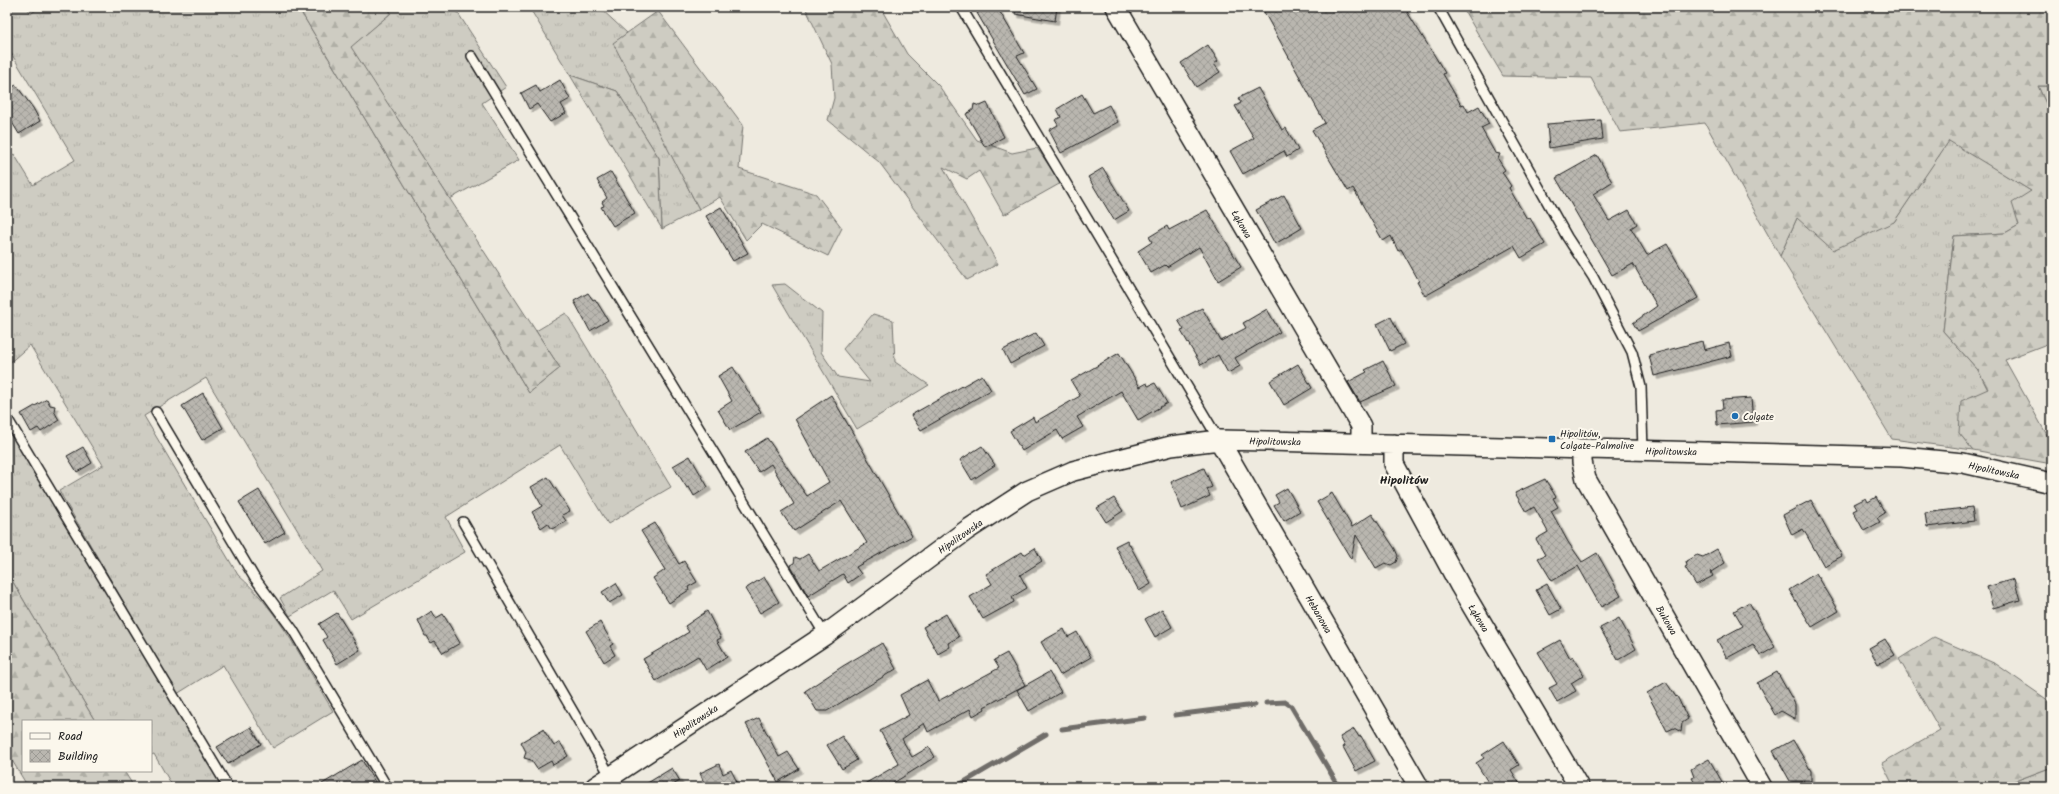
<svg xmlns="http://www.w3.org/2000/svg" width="2059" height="794" viewBox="0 0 2059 794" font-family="Kalam,sans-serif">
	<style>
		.grass { fill: url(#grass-tufts); stroke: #75746f }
		.forest { fill: url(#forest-firs); stroke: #75746f }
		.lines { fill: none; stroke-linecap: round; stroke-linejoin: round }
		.stream { stroke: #6f6d69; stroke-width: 5 }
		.building { fill: url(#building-cross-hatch); stroke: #1c1c1c; filter: url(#shadow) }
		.service-casing { stroke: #1c1c1c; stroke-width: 12 }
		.minor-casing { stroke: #1c1c1c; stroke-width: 22 }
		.service { stroke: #fbf7ec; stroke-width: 9 }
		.minor { stroke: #fbf7ec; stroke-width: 19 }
		.poi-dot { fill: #1f6fb2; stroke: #fbf7ec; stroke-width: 1.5 }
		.labels { text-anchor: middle; stroke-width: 4; stroke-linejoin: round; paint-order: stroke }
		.street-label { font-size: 10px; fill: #1c1c1c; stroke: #fbf7ec }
		.poi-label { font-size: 10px; fill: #1c1c1c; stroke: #fbf7ec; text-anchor: start }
		.quarter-label { font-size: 12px; font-weight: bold; fill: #1c1c1c; stroke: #fbf7ec }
	</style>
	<defs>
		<pattern id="grass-tufts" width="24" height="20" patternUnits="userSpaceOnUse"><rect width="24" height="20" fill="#ceccc2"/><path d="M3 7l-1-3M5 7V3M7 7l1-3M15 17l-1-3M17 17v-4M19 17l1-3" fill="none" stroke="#b0afa6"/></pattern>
		<pattern id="forest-firs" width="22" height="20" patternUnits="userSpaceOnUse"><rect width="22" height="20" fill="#ceccc2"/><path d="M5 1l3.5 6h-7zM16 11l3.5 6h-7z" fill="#b0afa6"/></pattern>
		<pattern id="building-cross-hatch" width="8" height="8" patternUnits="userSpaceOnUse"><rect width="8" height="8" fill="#b9b6af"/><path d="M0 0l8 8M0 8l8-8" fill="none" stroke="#9e9c96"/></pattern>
		<filter id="shadow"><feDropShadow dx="3.5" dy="3.5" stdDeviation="0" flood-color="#0004"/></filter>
	</defs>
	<rect width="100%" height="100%" fill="#eeeadf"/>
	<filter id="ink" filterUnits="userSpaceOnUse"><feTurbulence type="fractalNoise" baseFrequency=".025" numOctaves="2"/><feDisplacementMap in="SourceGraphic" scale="8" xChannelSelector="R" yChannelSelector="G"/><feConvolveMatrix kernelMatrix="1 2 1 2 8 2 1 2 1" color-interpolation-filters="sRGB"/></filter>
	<g filter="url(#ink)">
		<path class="grass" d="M 7,7 L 27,7 L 31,14 L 39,7 L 298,7 L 529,393 L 560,368 L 536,331 L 566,313 L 671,487 L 608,524 L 560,445 L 446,517 L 465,552 L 351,619 L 333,590 L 290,616 L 280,598 L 322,571 L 206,378 L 144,416 L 238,575 C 280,611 305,665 333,711 L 273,748 L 223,665 L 177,694 L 59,491 L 103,465 L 30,345 L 7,365 L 7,159 L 14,154 L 33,185 L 75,160 L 11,53 L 7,56 Z
			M 387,7 L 454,7 L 506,87 L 482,103 L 519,160 L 450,199 L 350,47 L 391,13 Z
			M 529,7 L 599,7 L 627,33 L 614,43 L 699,209 L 662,229 L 659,158 L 617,91 L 570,75 Z
			M 2038,86 L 2052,86 L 2052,117 Z
			M 1949,140 L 2031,191 L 2019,225 L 2005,233 L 1954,236 L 1943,331 L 1978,370 L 1988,390 L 1959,433 L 1973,450 L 1892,439 L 1780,256 L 1797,218 L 1894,222 Z
			M 785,284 L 822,313 L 821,352 L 838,377 L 870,382 L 843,349 L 873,314 L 893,320 L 895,362 L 929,385 L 857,429 L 772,285 Z
			M 7,424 L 224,787 L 173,787 L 154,754 L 151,755 L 151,721 L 95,721 L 7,572 Z
			M 2052,767 L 2052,787 L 1999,787 Z"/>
		<path class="forest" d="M 298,7 L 387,7 L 391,13 L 351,47 L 560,368 L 529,393 Z
			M 805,7 L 880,7 L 907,54 L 939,86 L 977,140 L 1012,153 L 1037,148 L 1061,183 L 1004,215 L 979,171 L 967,179 L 943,167 L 998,264 L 967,280 L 879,162 L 828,120 L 834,98 L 832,64 Z
			M 1462,7 L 2052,7 L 2052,86 L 2038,86 L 2052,117 L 2052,342 L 2005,360 L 2052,444 L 2052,464 L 1973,450 L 1959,433 L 1961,401 L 1988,389 L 1978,370 L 1943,331 L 1954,236 L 2005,233 L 2019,225 L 2012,203 L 2031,191 L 1949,141 L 1894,222 L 1833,250 L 1797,218 L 1780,256 L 1705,123 L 1620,132 L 1591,78 L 1503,76 Z
			M 658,11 L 743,125 L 739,169 L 816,194 L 842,228 L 828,256 L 762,224 L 746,240 L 720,197 L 699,209 L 613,43 Z
			M 570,75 L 617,91 L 659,158 L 662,229 Z
			M 7,572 L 95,721 L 23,721 L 23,771 L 124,771 L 134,787 L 28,787 L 7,752 Z
			M 1934,637 L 1996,664 L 2052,703 L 2052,767 L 1999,787 L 1894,787 L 1882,763 L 1940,730 L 1899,659 Z"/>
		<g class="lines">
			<path class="stream" d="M 1266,703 L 1285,702 L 1291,706 L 1339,787
				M 1175,715 L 1255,705
				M 1062,729 L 1145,718
				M 961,784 L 1046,734"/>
		</g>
		<path class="building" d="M 987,7 L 997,7 L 1024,53 L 1017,56 L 1037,89 L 1025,95 L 977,13 Z
			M 1016,7 L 1057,7 L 1055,21 L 1015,14 Z
			M 1272,7 L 1404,7 L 1436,58 L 1445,73 L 1443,74 L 1461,105 L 1464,104 L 1468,112 L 1479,106 L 1489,124 L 1481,128 L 1495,153 L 1500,154 L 1498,159 L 1505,170 L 1502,172 L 1511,186 L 1509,188 L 1527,219 L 1530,218 L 1545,244 L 1521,258 L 1514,246 L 1425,296 L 1417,282 L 1419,281 L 1401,249 L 1398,251 L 1391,236 L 1383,241 L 1353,188 L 1348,191 L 1312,130 L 1325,123 L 1264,12 Z
			M 1208,45 L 1218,61 L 1214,64 L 1220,72 L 1196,87 L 1181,63 Z
			M 560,80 L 570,99 L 561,104 L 566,113 L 550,122 L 537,104 L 529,109 L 521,93 L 536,85 L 540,92 Z
			M 16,85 L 33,108 L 40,121 L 19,134 L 7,114 L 7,90 Z
			M 1258,88 L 1282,130 L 1286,128 L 1298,150 L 1287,157 L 1284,151 L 1243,174 L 1230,151 L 1254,138 L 1235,106 L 1241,103 L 1238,98 Z
			M 1082,94 L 1093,113 L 1109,105 L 1118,122 L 1061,153 L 1049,130 L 1058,125 L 1055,120 L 1061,117 L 1057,109 Z
			M 987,103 L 1004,137 L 985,147 L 966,114 L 973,110 L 974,104 L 980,106 Z
			M 1601,120 L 1603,139 L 1549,148 L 1547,124 Z
			M 1597,155 L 1612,182 L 1593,194 L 1609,221 L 1629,210 L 1637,224 L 1631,228 L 1647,255 L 1667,244 L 1698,298 L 1638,331 L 1633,323 L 1657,306 L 1633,264 L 1612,275 L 1556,178 Z
			M 1103,168 L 1129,211 L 1114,220 L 1088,177 Z
			M 611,172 L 635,213 L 613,226 L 601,207 L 604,206 L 602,202 L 607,198 L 597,180 Z
			M 1284,195 L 1302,228 L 1275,244 L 1256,210 Z
			M 721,207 L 748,253 L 733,261 L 706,216 Z
			M 1207,210 L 1241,267 L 1218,281 L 1199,247 L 1167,267 L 1165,265 L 1151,273 L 1138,251 L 1152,242 L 1149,237 L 1167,226 L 1169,230 Z
			M 588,293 L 593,300 L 595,299 L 608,320 L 590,331 L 574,301 Z
			M 1202,308 L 1221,341 L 1246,328 L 1243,323 L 1267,309 L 1280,332 L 1235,358 L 1240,366 L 1228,373 L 1218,355 L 1201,365 L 1181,331 L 1184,330 L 1178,320 Z
			M 1391,317 L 1404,344 L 1390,351 L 1377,324 Z
			M 1036,333 L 1044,346 L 1010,364 L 1003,350 Z
			M 1702,341 L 1704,350 L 1729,343 L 1732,356 L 1654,376 L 1649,355 Z
			M 1119,353 L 1140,387 L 1147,383 L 1148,386 L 1155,383 L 1167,403 L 1138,420 L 1121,391 L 1077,417 L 1083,427 L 1062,439 L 1057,430 L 1022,451 L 1010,431 L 1033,417 L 1035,422 L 1080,396 L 1071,381 Z
			M 1383,361 L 1396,386 L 1360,402 L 1348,382 L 1367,372 L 1365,370 Z
			M 1298,364 L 1312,388 L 1284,405 L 1270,381 Z
			M 733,367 L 761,412 L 730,430 L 718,410 L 732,401 L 718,376 Z
			M 982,375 L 991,390 L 921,430 L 911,415 Z
			M 203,393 L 223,428 L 202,440 L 182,406 Z
			M 831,395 L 912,536 L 856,567 L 861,574 L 848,583 L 843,574 L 808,596 L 790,565 L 794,563 L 795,557 L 800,559 L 808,554 L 819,571 L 867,543 L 841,501 L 794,531 L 781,512 L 794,504 L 771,464 L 759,472 L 745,452 L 767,438 L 807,496 L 829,482 L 795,419 Z
			M 1751,398 L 1753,422 L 1717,425 L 1716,410 L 1723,409 L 1722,400 Z
			M 47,399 L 50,405 L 55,406 L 54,411 L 59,420 L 41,432 L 38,428 L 31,432 L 21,414 Z
			M 982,446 L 995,465 L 972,480 L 960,460 Z
			M 83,447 L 92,463 L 77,472 L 67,456 Z
			M 690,456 L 708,487 L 694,496 L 689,487 L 687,488 L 673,466 Z
			M 1204,468 L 1212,487 L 1207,489 L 1210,496 L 1182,509 L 1171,482 Z
			M 548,477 L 570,511 L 562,515 L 566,521 L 552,529 L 548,523 L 541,528 L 532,512 L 542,506 L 531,487 Z
			M 1545,479 L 1556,497 L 1553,498 L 1558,507 L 1551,511 L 1568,542 L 1582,562 L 1597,553 L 1621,596 L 1601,607 L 1578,566 L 1552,581 L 1538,558 L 1545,555 L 1536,539 L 1548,532 L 1534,507 L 1526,512 L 1515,493 Z
			M 1287,488 L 1300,511 L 1284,521 L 1274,505 L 1279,502 L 1275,495 Z
			M 259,490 L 285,532 L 265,544 L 239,502 Z
			M 1332,493 L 1352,527 L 1372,514 L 1395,549 L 1398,556 L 1396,562 L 1391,565 L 1385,563 L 1376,568 L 1356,535 L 1351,559 L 1317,502 Z
			M 1876,497 L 1885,513 L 1877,518 L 1880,522 L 1864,531 L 1853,511 L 1857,509 L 1854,504 L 1866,498 L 1868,502 Z
			M 1114,498 L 1123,511 L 1106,522 L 1097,508 Z
			M 1811,500 L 1842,556 L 1824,566 L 1803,529 L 1792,535 L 1783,515 Z
			M 1972,507 L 1974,521 L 1927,527 L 1925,513 Z
			M 655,523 L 679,564 L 684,561 L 697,582 L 688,587 L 689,590 L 669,603 L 653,578 L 665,570 L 641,531 Z
			M 1127,540 L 1151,584 L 1139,591 L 1115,546 Z
			M 1035,548 L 1042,561 L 1020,575 L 1027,588 L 1012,597 L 1014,602 L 983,619 L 970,597 L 992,584 L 986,574 L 1022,552 L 1024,555 Z
			M 1717,549 L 1725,563 L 1711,572 L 1713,576 L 1696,585 L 1685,567 L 1687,566 L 1686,561 L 1697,555 L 1703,557 Z
			M 1816,573 L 1839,611 L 1812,627 L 1789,590 Z
			M 764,577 L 779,602 L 760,613 L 745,589 Z
			M 2014,579 L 2020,600 L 1993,608 L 1987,587 Z
			M 616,583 L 623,595 L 609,603 L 602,592 Z
			M 1547,584 L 1561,609 L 1550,615 L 1536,590 Z
			M 1749,602 L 1775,647 L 1760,656 L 1753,644 L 1727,658 L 1717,640 L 1743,626 L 1734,611 Z
			M 1162,609 L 1172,627 L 1155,637 L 1145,619 Z
			M 432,611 L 436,618 L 443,614 L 460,643 L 443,653 L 435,641 L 431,643 L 427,636 L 425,636 L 418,620 Z
			M 707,611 L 721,638 L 717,640 L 727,657 L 706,670 L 698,656 L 656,681 L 643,659 L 689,632 L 685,626 Z
			M 337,613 L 360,650 L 337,664 L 323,640 L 327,637 L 319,624 Z
			M 946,614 L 959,637 L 948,643 L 950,647 L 938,654 L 923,627 Z
			M 1619,618 L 1636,649 L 1618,660 L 1600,628 Z
			M 600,622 L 613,644 L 610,646 L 615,655 L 604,662 L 586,631 Z
			M 1064,629 L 1068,637 L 1077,632 L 1091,657 L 1060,675 L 1041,642 Z
			M 1885,639 L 1895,655 L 1878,664 L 1869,648 Z
			M 1560,640 L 1570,658 L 1573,656 L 1584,675 L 1571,683 L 1576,691 L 1557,702 L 1549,688 L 1557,684 L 1538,652 Z
			M 882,643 L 896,669 L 827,711 L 817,711 L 805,691 L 843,666 Z
			M 1007,653 L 1025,685 L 984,707 L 985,709 L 973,716 L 970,709 L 928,732 L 924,723 L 902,739 L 912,757 L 929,747 L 935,757 L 887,787 L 859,787 L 899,764 L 880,731 L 909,715 L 900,695 L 927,680 L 938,701 L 999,668 L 994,660 Z
			M 1049,672 L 1061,692 L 1029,711 L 1017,690 Z
			M 1777,672 L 1795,704 L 1795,719 L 1781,711 L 1775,715 L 1757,683 Z
			M 1666,682 L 1676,697 L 1677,696 L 1688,719 L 1682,723 L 1681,732 L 1674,728 L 1667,731 L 1647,693 Z
			M 759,718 L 779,757 L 788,752 L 799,769 L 778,782 L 746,724 Z
			M 251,727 L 261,744 L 228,764 L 217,747 Z
			M 543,729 L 554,746 L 560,742 L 568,756 L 553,765 L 551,761 L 537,769 L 531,760 L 524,758 L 526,752 L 521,742 Z
			M 1354,729 L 1359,737 L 1361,736 L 1375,761 L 1356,771 L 1343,747 L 1345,746 L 1340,737 Z
			M 842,736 L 857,760 L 842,769 L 827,745 Z
			M 1793,740 L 1811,771 L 1811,781 L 1790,781 L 1773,751 Z
			M 1504,741 L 1519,765 L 1511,770 L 1522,787 L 1491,787 L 1476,763 L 1484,758 L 1482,755 Z
			M 1709,759 L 1725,787 L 1697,787 L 1692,778 L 1694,777 L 1691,769 Z
			M 362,760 L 378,787 L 317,787 Z
			M 719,764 L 723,774 L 731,770 L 737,782 L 729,786 L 730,787 L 696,787 L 704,783 L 700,773 Z
			M 672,768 L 680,781 L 669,787 L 641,787 Z"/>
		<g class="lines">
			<g class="service-casing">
				<path id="service" d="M 961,7 L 1219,440
					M 1438,7 L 1567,237 L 1593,277 L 1632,352 L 1641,387 L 1643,451
					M 472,56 L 825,635
					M 156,412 L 254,577 L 293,630 L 387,787
					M 7,418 L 228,787
					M 463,522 L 611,777"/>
			</g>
			<g class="minor-casing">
				<path id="minor" d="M 1116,7 L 1361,426 L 1361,443
					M 1219,440 L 1419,787
					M 1394,444 L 1394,464 L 1460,586 L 1579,787
					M 1582,449 L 1582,462 L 1586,479 L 1762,787
					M 595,787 L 825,635 L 967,530 L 1027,491 L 1073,471 L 1171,446 L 1219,440 L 1267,441 L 1902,457 L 1963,463 L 2052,483"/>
			</g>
			<use href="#service" class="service"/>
			<use href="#minor" class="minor"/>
		</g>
	</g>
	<g class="poi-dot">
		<circle cx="1735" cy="416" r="4"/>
		<rect x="1548" y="435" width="8" height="8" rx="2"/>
	</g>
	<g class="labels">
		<g class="street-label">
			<text transform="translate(1242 224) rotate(60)" y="4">Łąkowa</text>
			<text transform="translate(1275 441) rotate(1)" y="4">Hipolitowska</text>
			<text transform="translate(1671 451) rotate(1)" y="4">Hipolitowska</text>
			<text transform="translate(1994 470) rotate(12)" y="4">Hipolitowska</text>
			<text transform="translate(960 536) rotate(-35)" y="4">Hipolitowska</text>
			<text transform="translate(1319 614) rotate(60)" y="4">Hebanowa</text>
			<text transform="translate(1479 618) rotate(59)" y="4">Łąkowa</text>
			<text transform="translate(1667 620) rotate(60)" y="4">Bukowa</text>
			<text transform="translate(695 721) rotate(-34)" y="4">Hipolitowska</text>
		</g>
		<g class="poi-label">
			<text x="1743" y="420">Colgate</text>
			<text x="1560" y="437">Hipolitów,<tspan x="1560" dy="12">Colgate-Palmolive</tspan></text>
		</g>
		<g class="quarter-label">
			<text x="1404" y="484">Hipolitów</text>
		</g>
	</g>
	<rect width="2059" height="794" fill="none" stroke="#fbf7ec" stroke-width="24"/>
	<rect x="12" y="12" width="2035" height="770" fill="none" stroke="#1c1c1c" stroke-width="1.5" filter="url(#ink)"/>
	<rect x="22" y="720" width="130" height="52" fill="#fbf7ec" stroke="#a29f99"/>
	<rect x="30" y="733" width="20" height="6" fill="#fbf7ec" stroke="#a29f99"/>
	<text x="58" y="740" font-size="12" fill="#1c1c1c">Road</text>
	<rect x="30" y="750" width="20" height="12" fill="url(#building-cross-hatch)" stroke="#a29f99"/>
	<text x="58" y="760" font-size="12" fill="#1c1c1c">Building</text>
</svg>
